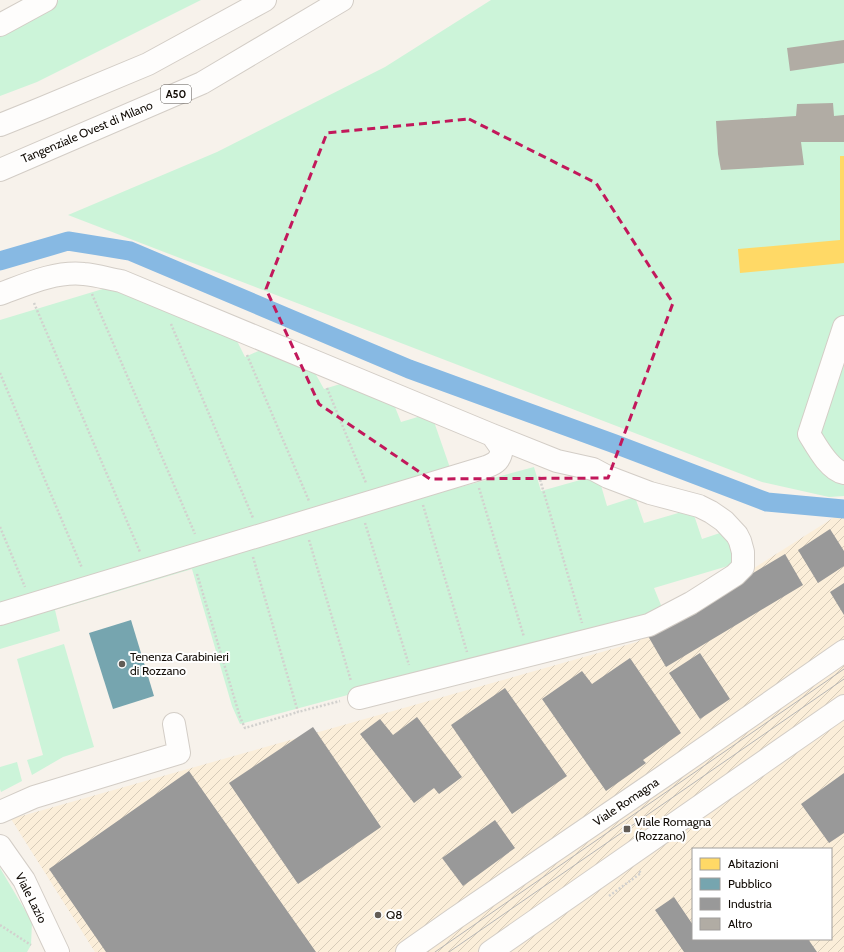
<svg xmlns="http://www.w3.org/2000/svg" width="844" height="952" viewBox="0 0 844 952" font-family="Cabin,sans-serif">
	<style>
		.industrial { fill: url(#industrial-furrows); fill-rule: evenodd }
		.green { fill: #ccf4d9 }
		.homes { fill: #ffd966 }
		.public { fill: #76a5af }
		.industry { fill: #999 }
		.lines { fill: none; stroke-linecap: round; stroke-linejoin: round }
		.canal { stroke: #87b9e3; stroke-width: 19 }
		.building { fill: #b1aca4 }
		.minor-casing { stroke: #d3cdc6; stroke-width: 24 }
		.major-casing { stroke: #d3cdc6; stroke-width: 24 }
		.highway-casing { stroke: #d3cdc6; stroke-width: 24 }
		.path { stroke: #d2d1ce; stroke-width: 2.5; stroke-dasharray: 2 2; stroke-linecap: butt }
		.minor { stroke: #fefdfc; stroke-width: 22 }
		.major { stroke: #fefdfc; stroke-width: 22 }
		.highway { stroke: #fefdfc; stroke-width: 22 }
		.tram { stroke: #b7b6b5; stroke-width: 1 }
		.marked { fill: none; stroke: #c2185b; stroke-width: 3; stroke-dasharray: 8 5; stroke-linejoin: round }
		.poi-dot { fill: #625c56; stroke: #fff; stroke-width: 1.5 }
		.labels { text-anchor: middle; stroke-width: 4; stroke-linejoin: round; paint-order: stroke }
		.shield { fill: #fff; stroke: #585450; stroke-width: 1 }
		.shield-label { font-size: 11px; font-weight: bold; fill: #110b05 }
		.street-label { font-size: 12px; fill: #110b05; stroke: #fff }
		.poi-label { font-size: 12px; fill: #110b05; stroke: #fff; text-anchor: start }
	</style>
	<defs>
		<pattern id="industrial-furrows" width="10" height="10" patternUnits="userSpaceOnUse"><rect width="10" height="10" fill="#fbeed9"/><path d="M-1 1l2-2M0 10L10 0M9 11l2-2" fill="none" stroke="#d6cbb9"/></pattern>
	</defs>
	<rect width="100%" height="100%" fill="#f7f2eb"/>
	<path class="industrial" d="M 844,511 L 844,952 L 95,952 L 11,819 L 637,642 ZM 693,849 L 831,849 L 831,939 L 693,939 Z"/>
	<path class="green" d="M 59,0 L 201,0 L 37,82 L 0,96 L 0,32 Z
		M 491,0 L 844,0 L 844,496 L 829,497 L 762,482 L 68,215 L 217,152 L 385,67 Z
		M 106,288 L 233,333 L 245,357 L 265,348 L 311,366 L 324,389 L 350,381 L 391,397 L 401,422 L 431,413 L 457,488 L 534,467 L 541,491 L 598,475 L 607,506 L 635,497 L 644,523 L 692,509 L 702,539 L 726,531 L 738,563 L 654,588 L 663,610 L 240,724 L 232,706 L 192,569 L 55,610 L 60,631 L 0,649 L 0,320 Z
		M 64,644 L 94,747 L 63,757 L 32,775 L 27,760 L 43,755 L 17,659 Z
		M 17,762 L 22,781 L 1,792 L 0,789 L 0,767 Z
		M 0,868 L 32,922 L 31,945 L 27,952 L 0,952 Z"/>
	<path class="homes" d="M 840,156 L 844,156 L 844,263 L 740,273 L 738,249 L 840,240 Z"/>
	<path class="public" d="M 131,620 L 154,696 L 113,709 L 89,633 Z"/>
	<path class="industry" d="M 830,529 L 844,551 L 844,566 L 818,583 L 798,550 Z
		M 785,554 L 803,585 L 666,667 L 648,636 Z
		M 844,583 L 844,615 L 830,592 Z
		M 700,653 L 730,699 L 700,719 L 669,673 Z
		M 630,658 L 681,733 L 643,760 L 646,763 L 606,791 L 542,699 L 582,671 L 592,684 Z
		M 505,688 L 567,776 L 512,814 L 451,725 Z
		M 417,717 L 462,777 L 439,794 L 434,788 L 414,803 L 360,734 L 380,719 L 393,735 Z
		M 313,727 L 381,827 L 298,884 L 229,783 Z
		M 189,771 L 316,952 L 106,952 L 49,869 Z
		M 844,773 L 844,833 L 829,843 L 801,804 Z
		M 495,820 L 515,848 L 463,886 L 442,858 Z
		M 674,897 L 693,925 L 693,939 L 808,939 L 817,952 L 684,952 L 655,910 Z"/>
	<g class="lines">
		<path class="canal" d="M 0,261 L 68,241 L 130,251 L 409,369 L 615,444 L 767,502 L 844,509"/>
	</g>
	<path class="building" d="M 844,40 L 844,63 L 790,71 L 787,48 Z
		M 833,103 L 834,116 L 844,115 L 844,142 L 801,142 L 804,165 L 721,170 L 718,154 L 716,121 L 796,116 L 797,104 Z"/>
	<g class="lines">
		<g class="minor-casing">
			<path id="minor" d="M 0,25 L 46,0
				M 0,294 C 27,284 55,271 84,274 C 97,275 109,279 121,281 L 492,435 L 557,461 L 593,469 L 608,477 L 650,493 L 699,506 L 711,512 L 724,521 L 737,535 L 740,541 L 743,552 L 743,567 L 735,575 L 691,603 L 649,625 L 359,698
				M 844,327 L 809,434 C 817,447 829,470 844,473
				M 0,614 L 486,467 C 497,463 500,460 502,449 L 492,435
				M 0,812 L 34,797 L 179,753 L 174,724
				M 0,846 L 7,856 L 24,880 L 58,952"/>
		</g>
		<g class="major-casing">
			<path id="major" d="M 407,952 L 454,919 L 664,776 L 844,651
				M 490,952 L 844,706"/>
		</g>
		<g class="highway-casing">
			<path id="highway" d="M 0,125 L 40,109 L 148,64 L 265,0
				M 0,170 L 202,83 L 342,0"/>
		</g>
		<path class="path" d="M 92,294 L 195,534
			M 34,303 L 140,552
			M 171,324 L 253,518
			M 247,355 L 309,501
			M 0,373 L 82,568
			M 327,388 L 366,483
			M 539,476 L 582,623
			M 479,488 L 524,637
			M 423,505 L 467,652
			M 365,523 L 409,665
			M 0,527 L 25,587
			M 309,540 L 351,681
			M 253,557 L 298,712 L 340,701
			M 197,574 L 240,717 L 245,728 L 298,712
			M 609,896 L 641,873 L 639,871
			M 0,925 L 31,945"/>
		<use href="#minor" class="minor"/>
		<use href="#major" class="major"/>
		<use href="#highway" class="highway"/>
		<path class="tram" d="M 435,952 L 844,669
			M 449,952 L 844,679"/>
	</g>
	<path class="marked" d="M 469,119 L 596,183 L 673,303 L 608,478 L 430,479 L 319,404 L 266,289 L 327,133 Z"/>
	<g class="poi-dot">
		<circle cx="122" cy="664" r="4"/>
		<rect x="623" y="825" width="8" height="8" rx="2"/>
		<circle cx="378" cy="915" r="4"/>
	</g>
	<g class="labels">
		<rect class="shield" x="161" y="85" width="30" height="18" rx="3"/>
		<g class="shield-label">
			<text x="176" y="98">A50</text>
		</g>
		<g class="street-label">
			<text transform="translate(87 132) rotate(-23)" y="4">Tangenziale Ovest di Milano</text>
			<text transform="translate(626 802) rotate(-34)" y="4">Viale Romagna</text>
			<text transform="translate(31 898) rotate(63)" y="4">Viale Lazio</text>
		</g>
		<g class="poi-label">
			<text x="130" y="661">Tenenza Carabinieri<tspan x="130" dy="14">di Rozzano</tspan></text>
			<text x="635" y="826">Viale Romagna<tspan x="635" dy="14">(Rozzano)</tspan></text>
			<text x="386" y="919">Q8</text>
		</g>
	</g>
	<rect x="692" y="848" width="140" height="92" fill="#ffffff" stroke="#a09d9b"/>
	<rect x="700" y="858" width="20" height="12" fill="#ffd966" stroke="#a09d9b"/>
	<text x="728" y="868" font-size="12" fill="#110b05">Abitazioni</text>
	<rect x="700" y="878" width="20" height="12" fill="#76a5af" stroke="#a09d9b"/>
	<text x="728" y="888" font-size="12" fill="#110b05">Pubblico</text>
	<rect x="700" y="898" width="20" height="12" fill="#999999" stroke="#a09d9b"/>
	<text x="728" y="908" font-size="12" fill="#110b05">Industria</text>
	<rect x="700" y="918" width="20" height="12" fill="#b1aca4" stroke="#a09d9b"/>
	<text x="728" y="928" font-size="12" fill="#110b05">Altro</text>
</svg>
